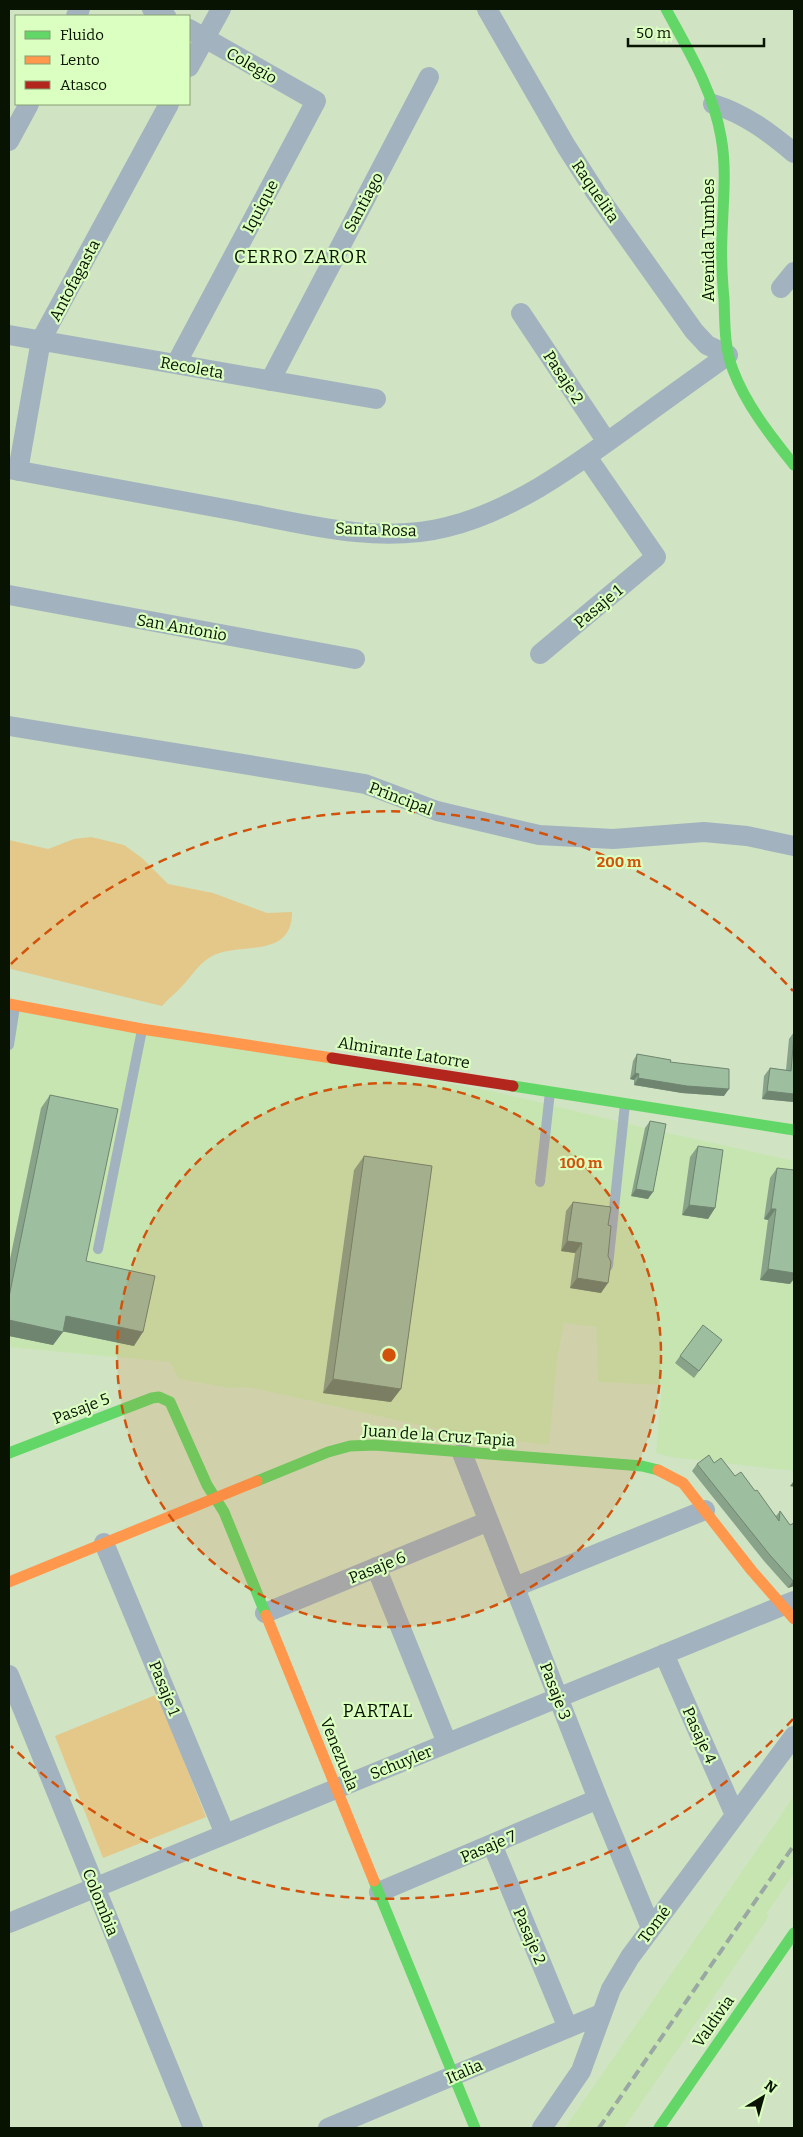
<svg xmlns="http://www.w3.org/2000/svg" width="803" height="2137" viewBox="0 0 803 2137" font-family="Bitter,serif">
	<style>
		.built { fill: #c7e5b1 }
		.green { fill: #e3c889 }
		.lines { fill: none; stroke-linecap: round; stroke-linejoin: round }
		.lane { stroke: #a2b3bf; stroke-width: 10 }
		.street { stroke: #a2b3bf; stroke-width: 20 }
		.fast { stroke: #63d668; stroke-width: 11 }
		.slow { stroke: #ff974d; stroke-width: 11 }
		.jam { stroke: #b3261e; stroke-width: 11 }
		.rail { stroke: #9aa8a4; stroke-width: 4; stroke-dasharray: 10 5; stroke-linecap: butt }
		.wall { fill: #88a38a }
		.shaded-wall { fill: #6f8570 }
		.building { fill: #9ebea0; stroke: #6f8570 }
		.ring { fill: none; stroke: #d2520b; stroke-width: 2.5; stroke-dasharray: 9 6 }
		.labels { text-anchor: middle; stroke-width: 4.5; stroke-linejoin: round; paint-order: stroke }
		.street-label { font-size: 16px; fill: #081301; stroke: #dbfec1 }
		.neighbourhood-label { font-size: 18px; letter-spacing: 1px; fill: #081301; stroke: #dbfec1 }
		.centre { fill: #d2520b; stroke: #dbfec1; stroke-width: 2.5 }
		.ring-label { font-size: 15px; text-anchor: middle; font-weight: bold; fill: #d2520b; stroke: #dbfec1; stroke-width: 4.5; stroke-linejoin: round; paint-order: stroke }
	</style>
	<rect width="100%" height="100%" fill="#d0e3c2"/>
	<path class="built" d="M 9,1007 L 491,1091 L 645,1128 L 794,1161 L 794,1471 L 671,1457 L 656,1453 L 662,1385 L 598,1382 L 596,1327 L 564,1323 L 557,1361 L 549,1445 L 459,1434 L 248,1387 L 230,1388 L 179,1379 L 170,1362 L 9,1347 Z
		M 794,1796 L 794,1874 L 766,1914 L 769,1916 L 624,2128 L 565,2128 Z"/>
	<path class="green" d="M 91,837 L 124,845 L 142,858 L 168,884 L 213,893 L 267,913 L 292,912 C 292,959 242,942 214,955 C 200,962 194,973 184,984 C 177,992 169,998 162,1006 L 11,969 L 9,963 L 9,840 L 48,849 L 74,839 Z
		M 158,1694 L 206,1817 L 103,1858 L 55,1736 Z"/>
	<g class="lines">
		<path class="lane" d="M 9,1045 L 15,1007
			M 540,1182 L 550,1092
			M 98,1249 L 142,1030
			M 608,1266 L 625,1104"/>
		<path class="street" d="M 152,9 L 166,16
			M 487,9 L 566,146 L 596,193 L 694,331 L 707,345 L 728,355
			M 76,16 L 80,9
			M 189,67 L 221,9
			M 713,104 C 745,114 769,132 794,153
			M 9,141 L 29,104
			M 781,288 L 794,272
			M 521,313 L 607,442
			M 9,335 L 376,399
			M 176,364 L 316,101 L 189,29
			M 270,381 L 429,77
			M 9,469 C 83,482 157,496 231,510 C 300,523 377,545 447,527 C 512,511 570,469 624,430 C 658,405 693,380 728,355
			M 18,471 L 41,340 L 169,104
			M 9,595 L 355,659
			M 540,654 L 656,557 L 587,457
			M 9,726 L 365,784 L 437,811 L 539,835 L 613,839 L 704,832 L 747,836 L 794,846
			M 462,1453 L 598,1799 L 651,1928
			M 104,1543 L 225,1834
			M 376,1567 L 447,1743
			M 515,1587 L 705,1510
			M 265,1613 L 489,1521
			M 664,1654 L 735,1815
			M 9,1675 L 193,2128
			M 492,1844 L 568,2028
			M 379,1892 L 598,1799
			M 9,1923 L 794,1601
			M 328,2128 L 601,2014
			M 542,2128 L 581,2071 L 611,1989 L 630,1957 L 794,1736"/>
		<path class="fast" d="M 666,9 C 688,50 713,90 721,137 C 727,169 723,202 722,235 C 721,256 722,278 724,299 C 725,323 724,347 733,370 C 746,405 771,436 794,465
			M 513,1086 L 794,1130
			M 9,1453 L 152,1398 L 159,1397 L 170,1402 L 207,1485 L 224,1512 L 266,1615
			M 257,1481 L 328,1452 L 350,1446 L 375,1445 L 642,1466 L 658,1470
			M 374,1881 L 475,2128
			M 659,2128 L 794,1933"/>
		<path class="slow" d="M 9,1004 L 142,1029 L 332,1058
			M 658,1470 L 683,1483 L 752,1571 L 794,1619
			M 9,1582 L 257,1481
			M 266,1615 L 374,1881"/>
		<path class="jam" d="M 332,1058 L 513,1086"/>
		<path class="rail" d="M 599,2128 L 794,1845"/>
	</g>
	<path class="wall" d="M 794,1032 L 794,1102 L 762,1099 L 764,1076 L 770,1068 L 786,1070 L 789,1039 Z
		M 637,1054 L 670,1062 L 724,1096 L 682,1093 L 634,1085 L 634,1080 L 630,1079 L 633,1061 Z
		M 50,1095 L 86,1261 L 134,1346 L 63,1331 L 53,1345 L 9,1336 L 9,1264 L 41,1108 Z
		M 650,1121 L 648,1199 L 631,1196 L 645,1128 Z
		M 698,1146 L 715,1208 L 708,1219 L 682,1215 L 690,1157 Z
		M 364,1156 L 391,1402 L 323,1393 L 354,1170 Z
		M 777,1168 L 790,1284 L 760,1280 L 768,1220 L 764,1219 L 770,1178 Z
		M 573,1202 L 608,1225 L 601,1293 L 570,1288 L 575,1253 L 561,1251 L 566,1211 Z
		M 722,1340 L 694,1378 L 675,1363 L 680,1356 Z
		M 714,1463 L 735,1476 L 755,1491 L 776,1516 L 780,1511 L 790,1525 L 794,1523 L 794,1586 L 788,1588 L 764,1561 L 692,1471 L 697,1464 Z"/>
	<path class="shaded-wall" d="M 635,1073 L 639,1074 L 634,1080 L 630,1079 Z
		M 638,1078 L 729,1089 L 724,1096 L 682,1093 L 634,1085 Z
		M 767,1091 L 794,1094 L 794,1102 L 762,1099 Z
		M 636,1189 L 653,1192 L 648,1199 L 631,1196 Z
		M 689,1205 L 715,1208 L 708,1219 L 682,1215 Z
		M 771,1209 L 776,1209 L 768,1220 L 764,1219 Z
		M 567,1241 L 582,1243 L 575,1253 L 561,1251 Z
		M 768,1269 L 794,1273 L 794,1279 L 790,1284 L 760,1280 Z
		M 577,1278 L 608,1283 L 601,1293 L 570,1288 Z
		M 66,1316 L 143,1332 L 134,1346 L 56,1330 Z
		M 9,1320 L 63,1332 L 53,1345 L 9,1336 Z
		M 333,1379 L 401,1389 L 391,1402 L 323,1393 Z
		M 794,1481 L 794,1487 L 790,1486 Z
		M 793,1581 L 794,1581 L 794,1586 L 788,1588 Z"/>
	<path class="building" d="M 794,1035 L 794,1094 L 767,1091 L 770,1068 L 791,1071 Z
		M 637,1054 L 671,1060 L 670,1062 L 729,1069 L 729,1089 L 687,1086 L 638,1078 L 639,1074 L 635,1073 Z
		M 50,1095 L 118,1109 L 86,1261 L 155,1276 L 143,1332 L 66,1316 L 63,1332 L 9,1320 L 9,1297 Z
		M 650,1121 L 666,1124 L 653,1192 L 636,1189 Z
		M 698,1146 L 723,1150 L 715,1208 L 689,1205 Z
		M 364,1156 L 432,1166 L 401,1389 L 333,1379 Z
		M 777,1168 L 794,1170 L 794,1273 L 768,1269 L 776,1209 L 771,1209 Z
		M 573,1202 L 611,1207 L 608,1225 L 611,1226 L 608,1256 L 611,1262 L 608,1283 L 577,1278 L 582,1243 L 567,1241 Z
		M 703,1325 L 722,1340 L 699,1371 L 680,1356 Z
		M 709,1455 L 714,1463 L 721,1458 L 735,1476 L 741,1472 L 755,1491 L 757,1490 L 779,1521 L 780,1511 L 790,1525 L 794,1523 L 794,1581 L 793,1581 L 769,1554 L 697,1464 Z"/>
	<circle cx="389" cy="1355" r="272" fill="#d2520b" fill-opacity=".12"/>
	<g class="ring">
		<circle cx="389" cy="1355" r="272"/>
		<path d="M793 1719A544 544 0 0 1 11 1746M11 964A544 544 0 0 1 793 991"/>
	</g>
	<g class="labels">
		<g class="street-label">
			<text transform="translate(252 65) rotate(30)" y="6">Colegio</text>
			<text transform="translate(596 191) rotate(56)" y="6">Raquelita</text>
			<text transform="translate(363 202) rotate(-62)" y="6">Santiago</text>
			<text transform="translate(260 206) rotate(-62)" y="6">Iquique</text>
			<text transform="translate(708 240) rotate(-90)" y="6">Avenida Tumbes</text>
			<text transform="translate(74 280) rotate(-62)" y="6">Antofagasta</text>
			<text transform="translate(192 367) rotate(10)" y="6">Recoleta</text>
			<text transform="translate(564 377) rotate(57)" y="6">Pasaje 2</text>
			<text transform="translate(376 529) rotate(2)" y="6">Santa Rosa</text>
			<text transform="translate(598 606) rotate(-40)" y="6">Pasaje 1</text>
			<text transform="translate(182 627) rotate(10)" y="6">San Antonio</text>
			<text transform="translate(401 798) rotate(21)" y="6">Principal</text>
			<text transform="translate(404 1052) rotate(9)" y="6">Almirante Latorre</text>
			<text transform="translate(81 1408) rotate(-21)" y="6">Pasaje 5</text>
			<text transform="translate(439 1435) rotate(4)" y="6">Juan de la Cruz Tapia</text>
			<text transform="translate(377 1567) rotate(-22)" y="6">Pasaje 6</text>
			<text transform="translate(165 1688) rotate(68)" y="6">Pasaje 1</text>
			<text transform="translate(556 1691) rotate(69)" y="6">Pasaje 3</text>
			<text transform="translate(700 1735) rotate(66)" y="6">Pasaje 4</text>
			<text transform="translate(340 1754) rotate(68)" y="6">Venezuela</text>
			<text transform="translate(401 1762) rotate(-22)" y="6">Schuyler</text>
			<text transform="translate(488 1846) rotate(-23)" y="6">Pasaje 7</text>
			<text transform="translate(101 1902) rotate(68)" y="6">Colombia</text>
			<text transform="translate(654 1924) rotate(-53)" y="6">Tomé</text>
			<text transform="translate(530 1936) rotate(67)" y="6">Pasaje 2</text>
			<text transform="translate(713 2021) rotate(-55)" y="6">Valdivia</text>
			<text transform="translate(464 2071) rotate(-23)" y="6">Italia</text>
		</g>
		<g class="neighbourhood-label">
			<text x="301" y="263">CERRO ZAROR</text>
			<text x="378" y="1717">PARTAL</text>
		</g>
	</g>
	<circle cx="389" cy="1355" r="8" class="centre"/>
	<g class="ring-label">
		<text x="619" y="867">200 m</text>
		<text x="581" y="1168">100 m</text>
	</g>
	<rect width="803" height="2137" fill="none" stroke="#081301" stroke-width="20"/>
	<rect x="15" y="15" width="175" height="90" fill="#dbfec1" stroke="#87a074"/>
	<rect x="25" y="31" width="25" height="8" fill="#63d668" stroke="#87a074"/>
	<text x="60" y="40" font-size="15" fill="#081301">Fluido</text>
	<rect x="25" y="56" width="25" height="8" fill="#ff974d" stroke="#87a074"/>
	<text x="60" y="65" font-size="15" fill="#081301">Lento</text>
	<rect x="25" y="81" width="25" height="8" fill="#b3261e" stroke="#87a074"/>
	<text x="60" y="90" font-size="15" fill="#081301">Atasco</text>
	<g transform="translate(763 2097) rotate(37)" stroke="#dbfec1" stroke-width="4" paint-order="stroke">
	<path d="M0-4L9 19L0 12L-9 19Z" fill="#081301"/>
	<text y="-8" font-size="14" font-weight="bold" text-anchor="middle" fill="#081301">N</text>
	</g>
	<path d="M628 38v8h136v-8" fill="none" stroke="#081301" stroke-width="2.5"/>
	<text x="636" y="38" font-size="15" fill="#081301" stroke="#dbfec1" stroke-width="4" paint-order="stroke">50 m</text>
</svg>
